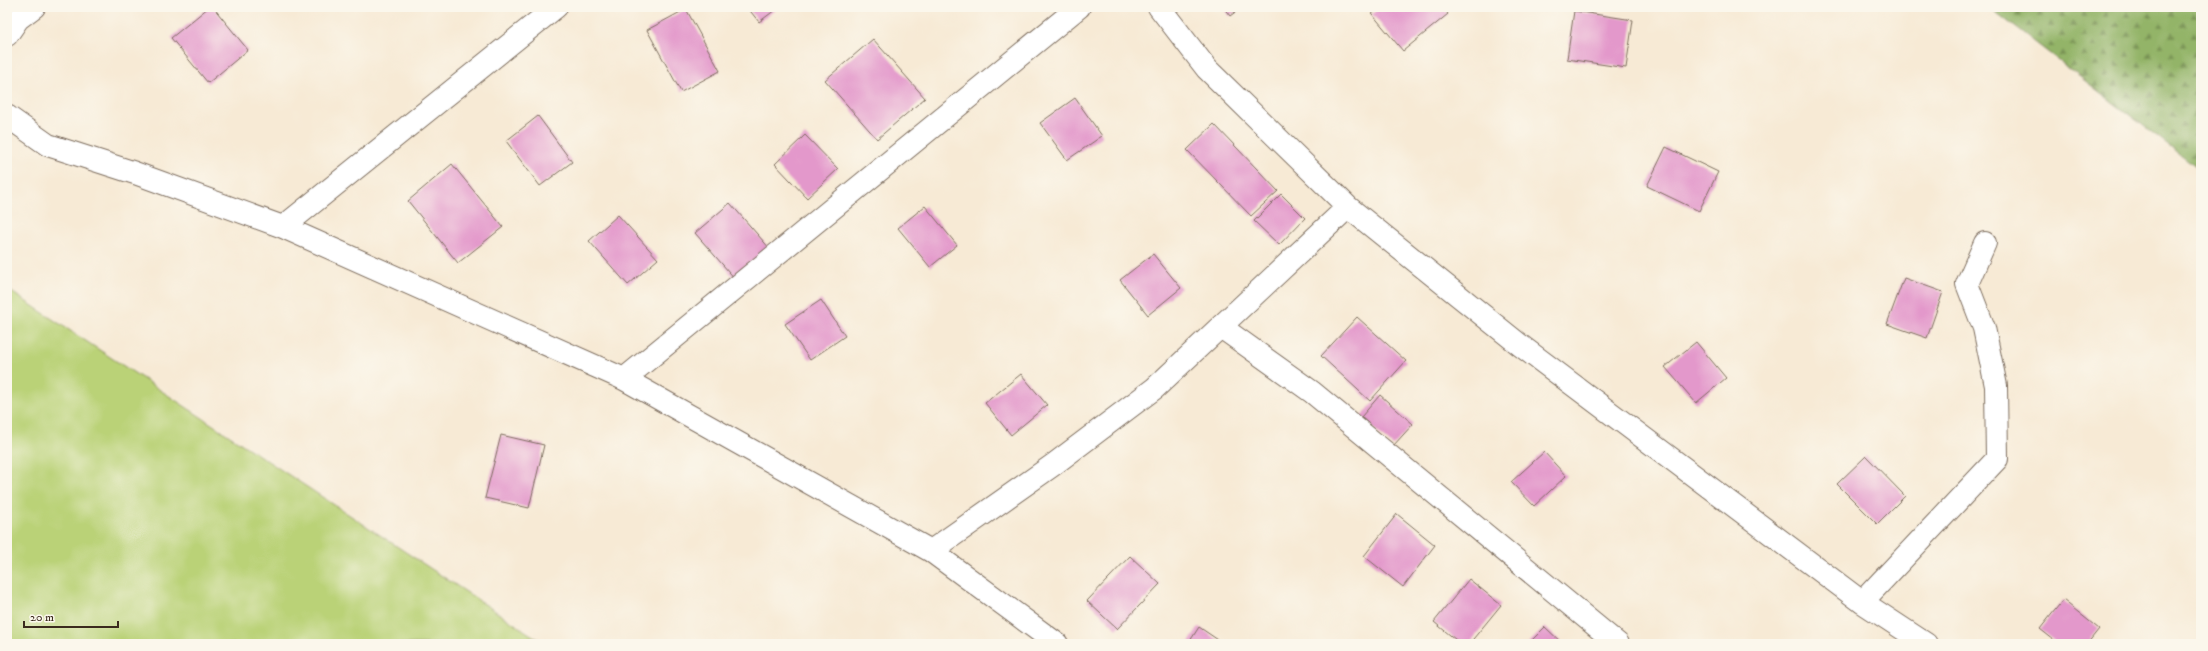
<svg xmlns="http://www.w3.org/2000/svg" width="2208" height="651" viewBox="0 0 2208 651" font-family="'IM FELL DW Pica',serif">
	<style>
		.grass { fill: #bad277; stroke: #7a7e4a }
		.forest { fill: url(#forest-firs); stroke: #676f43 }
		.building { fill: #e398cb }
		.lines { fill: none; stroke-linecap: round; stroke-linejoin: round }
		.minor-casing { stroke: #7d6d5e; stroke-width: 24 }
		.minor { stroke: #fff; stroke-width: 22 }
	</style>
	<defs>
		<pattern id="forest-firs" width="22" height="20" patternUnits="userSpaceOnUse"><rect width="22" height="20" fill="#93b468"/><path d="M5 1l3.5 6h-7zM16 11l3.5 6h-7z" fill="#799355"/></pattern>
	</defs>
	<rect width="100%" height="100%" fill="#fbf7ec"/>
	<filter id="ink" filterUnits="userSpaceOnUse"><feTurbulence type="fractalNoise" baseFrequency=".025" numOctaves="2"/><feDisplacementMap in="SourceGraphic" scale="8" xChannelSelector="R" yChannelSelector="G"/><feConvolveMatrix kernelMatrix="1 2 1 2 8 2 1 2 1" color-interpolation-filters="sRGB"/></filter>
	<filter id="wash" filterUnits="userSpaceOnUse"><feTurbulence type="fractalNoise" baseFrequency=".012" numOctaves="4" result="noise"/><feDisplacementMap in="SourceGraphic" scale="16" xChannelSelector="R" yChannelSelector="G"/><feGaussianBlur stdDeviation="0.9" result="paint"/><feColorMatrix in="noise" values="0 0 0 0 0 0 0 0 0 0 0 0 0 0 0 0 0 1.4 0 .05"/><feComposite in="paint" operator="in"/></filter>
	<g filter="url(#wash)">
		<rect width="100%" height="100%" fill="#f7ead5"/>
		<path class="grass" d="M 7,289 L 545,644 L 7,644 Z"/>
		<path class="forest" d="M 1989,7 L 2201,7 L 2201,170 Z"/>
		<g id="blocks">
			<path class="building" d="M 209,7 L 213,7 L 248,50 L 208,83 L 171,38 Z
				M 747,7 L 779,7 L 759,22 Z
				M 1223,7 L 1242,7 L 1230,16 Z
				M 1380,7 L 1443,7 L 1448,14 L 1403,51 L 1372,14 Z
				M 686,9 L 720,71 L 681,92 L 647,30 Z
				M 1574,11 L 1633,20 L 1626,68 L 1567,59 Z
				M 873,39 L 925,98 L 877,139 L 825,80 Z
				M 1075,98 L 1102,136 L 1067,160 L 1040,123 Z
				M 538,116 L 572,162 L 540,186 L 506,141 Z
				M 1214,124 L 1278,191 L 1251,216 L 1187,150 Z
				M 805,135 L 838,169 L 807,198 L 775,164 Z
				M 1666,147 L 1718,172 L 1699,211 L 1647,186 Z
				M 452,164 L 503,227 L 458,263 L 408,201 Z
				M 1281,194 L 1305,218 L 1279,245 L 1254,221 Z
				M 730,203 L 771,250 L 736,280 L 695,233 Z
				M 925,206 L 957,245 L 930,267 L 898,228 Z
				M 618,215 L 658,259 L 628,285 L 589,241 Z
				M 1153,254 L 1181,288 L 1148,315 L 1120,280 Z
				M 1904,278 L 1943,292 L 1927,338 L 1887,324 Z
				M 821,300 L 845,336 L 810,360 L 785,324 Z
				M 1357,317 L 1406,361 L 1370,401 L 1321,356 Z
				M 1696,342 L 1726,378 L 1696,403 L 1665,367 Z
				M 1021,374 L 1047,405 L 1011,435 L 985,403 Z
				M 1380,395 L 1413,424 L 1393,446 L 1361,417 Z
				M 501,435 L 544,445 L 529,508 L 485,498 Z
				M 1544,452 L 1566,476 L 1534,506 L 1511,482 Z
				M 1866,456 L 1905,496 L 1877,524 L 1837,484 Z
				M 1397,514 L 1435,545 L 1403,587 L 1364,556 Z
				M 1130,556 L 1160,584 L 1117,629 L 1087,601 Z
				M 1469,579 L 1501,605 L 1469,644 L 1461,644 L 1434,622 Z
				M 2063,600 L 2099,629 L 2087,644 L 2059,644 L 2040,629 Z
				M 1199,627 L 1224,644 L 1188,644 Z
				M 1545,627 L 1563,644 L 1528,644 Z"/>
		</g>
	</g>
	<g filter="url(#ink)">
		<use href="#blocks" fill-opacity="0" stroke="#7d6d5e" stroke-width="1"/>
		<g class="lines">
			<g class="minor-casing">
				<path id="minor" d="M 1159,7 L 1207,69 L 1348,207 L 1520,345 L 1862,602 L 1926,644
					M 7,35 L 18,19 L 34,7
					M 7,116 L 48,145 L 135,173 L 283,227 L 624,379 L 931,551 L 1057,644
					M 283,227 L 556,7
					M 1221,327 L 1312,392 L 1618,644
					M 624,379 L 1079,7
					M 931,551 L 1053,465 L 1155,388 L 1348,207
					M 1862,602 L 1997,459 L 1996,386 L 1984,328 L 1967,284 L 1985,243"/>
			</g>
			<use href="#minor" class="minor"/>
		</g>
	</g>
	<rect width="2208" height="651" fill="none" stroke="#fbf7ec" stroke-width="24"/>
	<path d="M24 621v6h94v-6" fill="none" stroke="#3b2a1e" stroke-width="2"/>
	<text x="30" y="621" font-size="12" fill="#3b2a1e" stroke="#fbf7ec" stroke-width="3" paint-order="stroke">20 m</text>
</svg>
